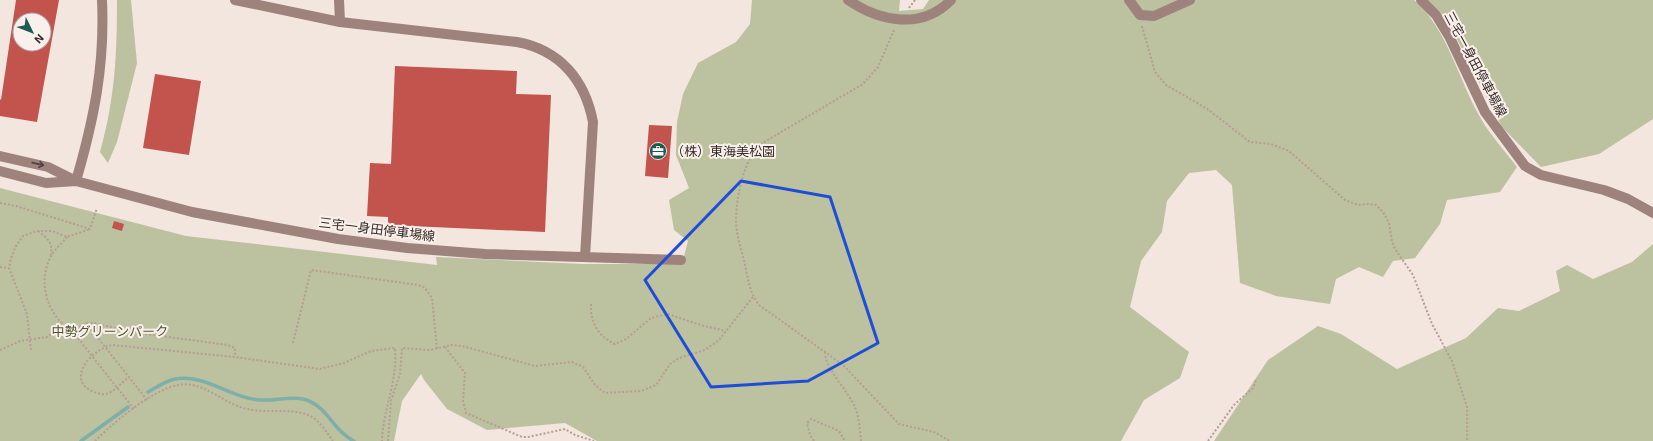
<svg xmlns="http://www.w3.org/2000/svg" width="1653" height="441" viewBox="0 0 1653 441" font-family="'Exo 2','Noto Sans JP',sans-serif">
	<style>
		.green { fill: #bcc19f }
		.lines { fill: none; stroke-linecap: round; stroke-linejoin: round }
		.stream { stroke: #7eafa8; stroke-width: 3.5 }
		.building { fill: #c2534d; fill-rule: evenodd }
		.path { stroke: #b69d95; stroke-width: 2; stroke-dasharray: 2 2; stroke-linecap: butt }
		.secondary { stroke: #9e827c; stroke-width: 10 }
		.oneway { stroke: #52423e }
		.marked { fill: none; stroke: #1d4ed8; stroke-width: 3; stroke-linejoin: round }
		.labels { text-anchor: middle; stroke-width: 4; stroke-linejoin: round; paint-order: stroke }
		.street-label { font-size: 13px; fill: #382c2a; stroke: #faf0eb }
		.poi-label { font-size: 13px; fill: #382c2a; stroke: #faf0eb; text-anchor: start }
		.park-label { font-size: 13px; fill: #4f562e; stroke: #faf0eb }
	</style>
	<rect width="100%" height="100%" fill="#f2e6df"/>
	<path class="green" d="M 117,0 L 131,0 L 137,63 L 117,142 L 108,163 L 100,152 C 115,98 117,55 117,0 Z
		M 752,0 L 900,0 L 899,11 L 923,9 L 929,0 L 1414,0 C 1447,28 1459,81 1480,117 C 1490,135 1505,151 1517,167 L 1500,192 L 1447,200 L 1440,224 L 1415,258 L 1393,261 L 1383,277 L 1359,267 L 1336,279 L 1330,304 L 1276,296 L 1240,283 L 1232,185 L 1216,170 L 1189,173 L 1167,201 L 1162,232 L 1141,261 L 1130,307 L 1189,352 L 1180,378 L 1144,400 L 1121,441 L 597,441 L 565,423 L 487,430 L 447,409 L 424,380 L 421,374 L 402,401 L 394,441 L 0,441 L 0,188 L 186,236 L 437,265 L 436,257 L 582,264 L 682,264 L 688,241 L 674,230 L 669,200 L 689,188 L 676,155 L 677,122 L 683,94 L 698,63 L 736,42 L 750,24 Z
		M 1428,0 L 1653,0 L 1653,119 L 1599,154 L 1541,167 L 1502,127 L 1446,18 Z
		M 1653,244 L 1653,441 L 1214,441 L 1268,360 L 1318,326 L 1341,334 L 1397,369 L 1466,338 L 1498,308 L 1519,311 L 1560,291 L 1556,271 L 1567,265 L 1593,279 L 1632,262 Z"/>
	<g class="lines">
		<path class="stream" d="M 148,392 C 156,388 165,381 175,379 C 206,374 230,398 260,400 C 275,401 296,395 309,401 C 327,408 335,432 354,441
			M 81,441 L 128,407"/>
	</g>
	<path class="building" d="M 16,0 L 59,0 L 37,122 L 0,116 L 0,99 L 1,100 ZM 20,20 L 44,20 L 44,44 L 20,44 Z
		M 395,66 L 517,71 L 516,94 L 551,95 L 545,232 L 388,225 L 388,217 L 367,216 L 370,163 L 391,164 Z
		M 155,74 L 201,81 L 189,155 L 143,148 Z
		M 649,125 L 672,126 L 668,178 L 645,176 Z
		M 114,221 L 124,224 L 122,231 L 112,228 Z"/>
	<g class="lines">
		<path class="path" d="M 909,8 L 915,0
			M 1142,26 L 1155,72 L 1166,85 L 1206,108 L 1250,142 L 1271,144 L 1289,151 L 1345,200 L 1358,205 L 1368,204 L 1376,205 L 1383,212 L 1389,223 L 1392,241 L 1395,249 L 1413,275 L 1432,324 L 1452,361 L 1467,407 L 1467,441
			M 894,30 L 878,67 L 863,84 L 759,145 C 744,161 736,197 736,220 C 736,235 742,251 745,265 C 748,280 750,293 759,305 L 843,365 L 899,424 L 934,432 L 950,441
			M 0,203 L 16,206 L 90,229 L 97,208
			M 38,231 C 47,238 53,242 51,255
			M 67,237 C 62,243 55,249 51,256 C 37,283 47,316 73,332 L 86,323 L 94,323 L 131,332 L 228,345 L 235,348 L 235,357
			M 0,267 L 9,268
			M 591,304 C 590,321 598,337 615,344 L 626,339 L 651,318 L 668,314 L 704,326 L 726,331
			M 86,323 L 129,377
			M 73,332 L 134,409
			M 293,343 L 311,270 L 418,285 L 425,288 L 432,298 L 437,349
			M 445,347 L 465,373 L 463,401 L 466,413 L 522,437 L 528,437 L 565,429 L 575,435 L 594,441
			M 0,350 L 20,341 L 47,337 L 63,326
			M 31,350 L 27,314 L 9,268 L 11,258 L 16,246 L 23,236 L 37,231 L 52,231 L 67,237 L 90,229
			M 825,352 C 824,367 848,391 855,407 C 859,417 860,430 861,441
			M 147,400 L 129,377 C 122,382 114,392 106,394 C 102,395 97,393 94,392 C 64,380 92,349 112,345 L 235,357 L 320,369 L 344,363 L 371,351 L 395,348 C 398,381 383,409 382,441
			M 95,441 C 114,422 152,390 178,385 C 200,380 220,400 240,407 C 263,415 289,407 308,415 C 319,419 326,432 333,441
			M 388,441 L 391,401 L 400,374 L 402,348 L 430,350 L 451,345 L 462,346 L 535,366 L 572,362 L 583,367 L 595,385 L 605,393 L 641,391 L 656,385 L 670,364 L 679,358 L 705,350 L 719,340 L 753,297
			M 814,441 L 810,435 L 807,423 L 811,419 L 839,431 L 845,441
			M 1208,441 L 1234,405 L 1253,388 L 1256,380"/>
		<path class="secondary" d="M 235,0 L 340,22 L 517,42 C 560,50 585,80 593,122 L 585,257
			M 339,0 L 340,22
			M 848,0 C 880,22 922,30 951,0
			M 1129,0 L 1140,15 L 1154,16 L 1190,0
			M 1421,0 L 1436,15 L 1450,38 L 1485,112 L 1525,166 L 1541,175 L 1604,190 L 1628,199 L 1653,213
			M 0,156 L 48,167 L 76,181 L 192,212 L 338,239 L 407,248 L 485,254 L 681,260
			M 0,171 L 46,183 L 76,181
			M 76,181 C 94,119 105,65 102,0"/>
	</g>
	<defs><path id="oneway-shaft" d="M-6 0H5M1.5-3L5.5 0L1.5 3" fill="none" stroke-width="1.6" stroke-linecap="round" stroke-linejoin="round"/></defs>
	<use class="oneway" href="#oneway-shaft" transform="translate(38 164) rotate(13)"/>
	<path class="marked" d="M 741,181 L 830,197 L 878,343 L 808,381 L 711,387 L 645,280 Z"/>
	<defs>
		<g id="office-disc" transform="scale(0.9)"><circle r="9.5" fill="#205952" stroke="#faf0eb"/><path d="M-6-3h4V-5.5h4V-3h4V5H-6ZM-1-4.5V-3h2v-1.5ZM-6 0V1H6V0Z" fill="#fff"/></g>
	</defs>
	<g fill-rule="evenodd">
		<use href="#office-disc" x="658" y="151"/>
	</g>
	<g class="labels">
		<g class="street-label">
			<text transform="translate(1476 64) rotate(62)" y="5">三宅一身田停車場線</text>
			<text transform="translate(377 229) rotate(7)" y="5">三宅一身田停車場線</text>
		</g>
		<g class="poi-label">
			<text x="671" y="156">（株）東海美松園</text>
		</g>
		<g class="park-label">
			<text x="110" y="336">中勢グリーンパーク</text>
		</g>
	</g>
	<g transform="translate(32 32) rotate(133)"><circle r="19" fill="#faf0eb" stroke="#aca29e"/>
	<path d="M0-3L7 15L0 10L-7 15Z" fill="#205952"/>
	<text y="-6" font-size="11" font-weight="bold" text-anchor="middle" fill="#382c2a">N</text>
	</g>
</svg>
